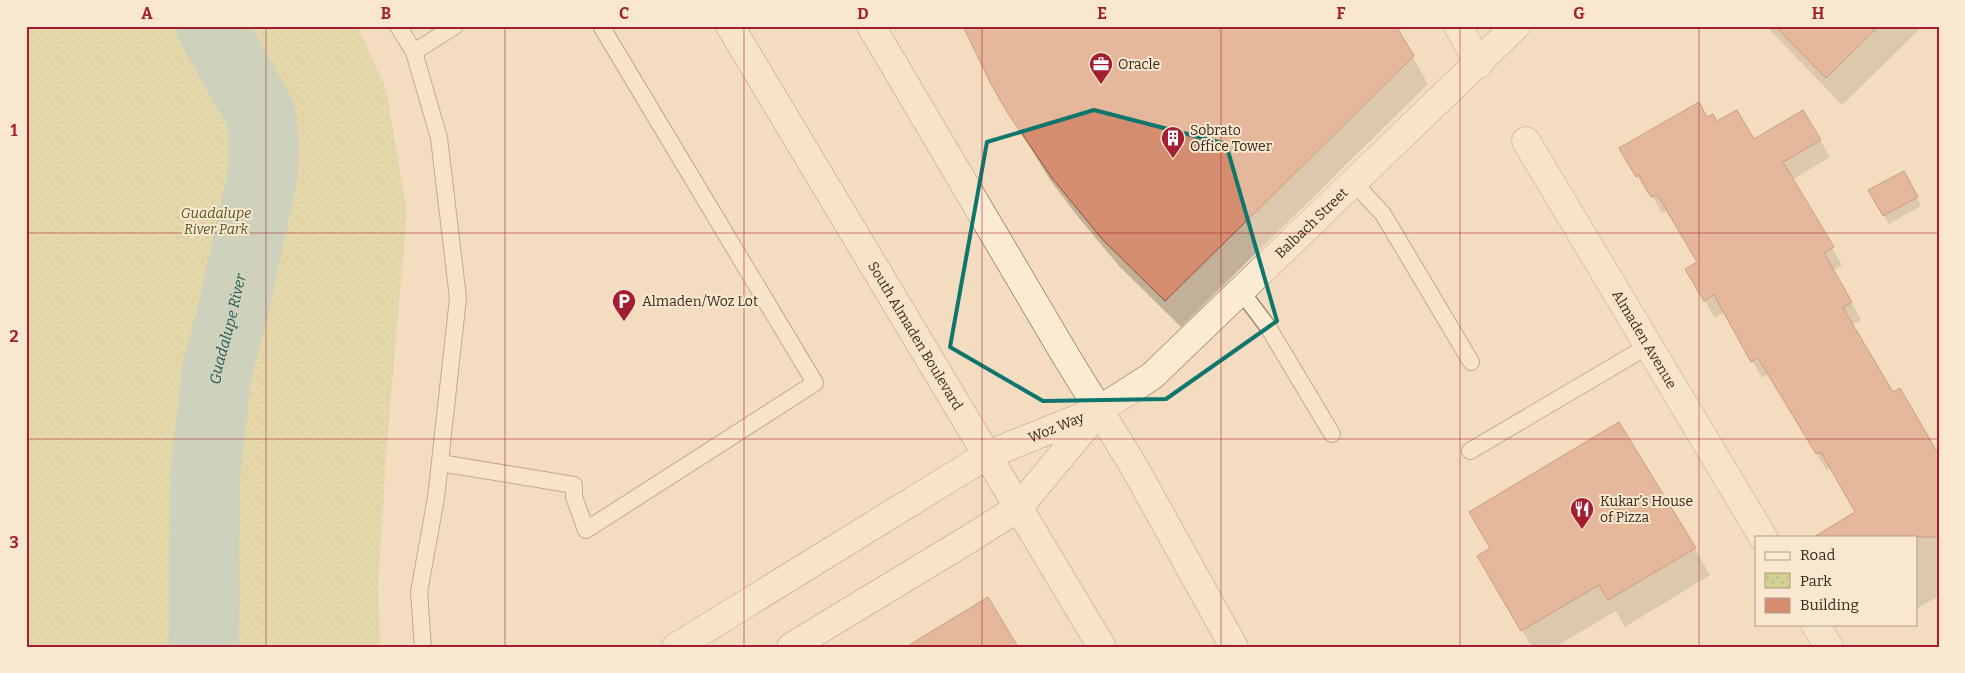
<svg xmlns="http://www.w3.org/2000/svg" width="1965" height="673" viewBox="0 0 1965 673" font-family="Bitter,serif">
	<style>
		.park { fill: url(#park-dots) }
		.shadow { fill: #0003 }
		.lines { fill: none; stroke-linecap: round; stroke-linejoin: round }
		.river { stroke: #a2c4b6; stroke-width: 70 }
		.building { fill: #d58d70; stroke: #8f4f38 }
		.lane-casing { stroke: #8d6c55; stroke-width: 18 }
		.street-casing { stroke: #8d6c55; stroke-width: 29 }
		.secondary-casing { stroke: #6f4d38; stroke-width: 29 }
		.lane { stroke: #fcebd3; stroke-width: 16 }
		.street { stroke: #fcebd3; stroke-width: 28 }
		.secondary { stroke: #fcebd3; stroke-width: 28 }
		.marked { fill: none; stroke: #0f766e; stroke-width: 4; stroke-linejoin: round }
		.grid { fill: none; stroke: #a31e31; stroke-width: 1; stroke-opacity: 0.55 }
		.labels { text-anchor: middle; stroke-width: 4; stroke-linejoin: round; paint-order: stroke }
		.poi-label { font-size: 14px; fill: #3b271b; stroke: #f9e8cf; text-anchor: start }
		.park-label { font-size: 14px; font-style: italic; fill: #535a20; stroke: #f9e8cf }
		.street-label { font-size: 14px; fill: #3b271b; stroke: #f9e8cf }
		.water-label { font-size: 15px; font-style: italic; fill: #295c52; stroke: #f9e8cf }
		.neatline { fill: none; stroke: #a31e31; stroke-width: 2 }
		.grid-label { font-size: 16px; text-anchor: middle; font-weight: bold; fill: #a31e31 }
	</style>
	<defs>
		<pattern id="park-dots" width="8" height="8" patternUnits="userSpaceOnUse" patternTransform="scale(1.25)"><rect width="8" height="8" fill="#d2d191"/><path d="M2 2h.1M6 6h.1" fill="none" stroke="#b5b37c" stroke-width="1.8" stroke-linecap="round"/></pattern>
	</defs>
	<rect width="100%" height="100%" fill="#f3dcbf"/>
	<path class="park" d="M 26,26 L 357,26 L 386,89 L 407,212 L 387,443 L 378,588 L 380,647 L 26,647 Z"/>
	<path class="shadow" d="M 1395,26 L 1428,84 L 1181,327 L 1120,267 L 1079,218 L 1050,180 L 1009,112 Z
		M 1766,26 L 1923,26 L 1842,105 Z
		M 1707,119 L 1754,141 L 1820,140 L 1830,157 L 1792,180 L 1842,265 L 1833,270 L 1861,320 L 1852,325 L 1893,393 L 1939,456 L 1939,596 L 1916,609 L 1916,537 L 1857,513 L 1831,468 L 1827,471 L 1769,374 L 1762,378 L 1725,312 L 1715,318 L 1686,269 L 1699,262 L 1668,210 L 1662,213 L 1650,192 L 1647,193 L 1621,148 Z
		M 1903,173 L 1921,206 L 1889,224 L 1870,191 Z
		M 1694,548 L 1710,575 L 1625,627 L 1616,611 L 1555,647 L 1532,647 L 1494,584 Z"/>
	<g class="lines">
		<path class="river" id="s1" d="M 204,647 L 205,476 L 217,370 L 231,319 L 263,173 L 264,141 L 261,115 L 211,26"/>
	</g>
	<path class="building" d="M 963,26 L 1396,26 L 1414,56 L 1165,301 L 1103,240 L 1052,178 L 1007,112 L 991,84 Z
		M 1775,26 L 1879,26 L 1826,78 Z
		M 1699,102 L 1707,117 L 1713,114 L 1717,121 L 1737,110 L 1754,139 L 1803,110 L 1821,140 L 1783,162 L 1834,247 L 1824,253 L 1852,302 L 1843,308 L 1893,392 L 1900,388 L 1939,455 L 1939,537 L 1814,537 L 1855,512 L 1821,452 L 1816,454 L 1758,358 L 1751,362 L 1714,295 L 1704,301 L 1685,269 L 1697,262 L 1657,194 L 1651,197 L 1639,175 L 1636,177 L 1619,148 Z
		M 1904,171 L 1918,197 L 1883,216 L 1868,190 Z
		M 1619,422 L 1696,548 L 1608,600 L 1599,585 L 1521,631 L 1477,556 L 1490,548 L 1469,512 Z
		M 988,597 L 1018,647 L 906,647 Z"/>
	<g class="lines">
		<g class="lane-casing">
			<path id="lane" d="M 398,26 L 414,52 L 439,138 L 458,298 L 436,498 L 419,592 L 423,647
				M 414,52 L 455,26
				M 1354,183 L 1383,214 L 1471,362
				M 1241,291 L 1268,327 L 1332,434
				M 1470,451 L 1648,346
				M 440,463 L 574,485 L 574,497 L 586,530 L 815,383 L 601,26"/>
		</g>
		<g class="street-casing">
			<g id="street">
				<path d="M 1458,26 L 1479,64"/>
				<path id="s2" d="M 1526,141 L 1763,537"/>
				<path id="s3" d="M 1099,410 L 1152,376 L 1516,26"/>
				<path d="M 1815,624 L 1829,647"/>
			</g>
		</g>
		<g class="secondary-casing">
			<g id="secondary">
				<path id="s4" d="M 730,26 L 1102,647"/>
				<path d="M 871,26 L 1067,358 L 1133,465 L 1234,647"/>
				<path id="s5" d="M 676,647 L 987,455 L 1099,410"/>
				<path d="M 791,647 L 969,539 L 1018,508 L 1097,413"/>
			</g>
		</g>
		<use href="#lane" class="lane"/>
		<use href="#street" class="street"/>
		<use href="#secondary" class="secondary"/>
	</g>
	<path d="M0 0H1965V673H0ZM 1094,110 L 1226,144 L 1277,321 L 1166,399 L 1043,401 L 950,347 L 987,142 Z" fill="#f3dcbf" fill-opacity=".55" fill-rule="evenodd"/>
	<path class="marked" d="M 1094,110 L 1226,144 L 1277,321 L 1166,399 L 1043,401 L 950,347 L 987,142 Z"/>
	<path class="grid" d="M 266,26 L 266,647M 505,26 L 505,647M 744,26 L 744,647M 982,26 L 982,647M 1221,26 L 1221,647M 1460,26 L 1460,647M 1699,26 L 1699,647M 26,233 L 1939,233M 26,439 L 1939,439"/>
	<defs>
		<g id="office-pin" transform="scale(1.25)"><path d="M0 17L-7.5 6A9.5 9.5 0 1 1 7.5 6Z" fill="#a31e31" stroke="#f9e8cf"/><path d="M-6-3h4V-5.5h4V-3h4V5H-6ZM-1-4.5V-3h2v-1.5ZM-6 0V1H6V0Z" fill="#fff"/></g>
		<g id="building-pin" transform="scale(1.25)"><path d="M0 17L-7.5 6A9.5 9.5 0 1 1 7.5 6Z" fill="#a31e31" stroke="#f9e8cf"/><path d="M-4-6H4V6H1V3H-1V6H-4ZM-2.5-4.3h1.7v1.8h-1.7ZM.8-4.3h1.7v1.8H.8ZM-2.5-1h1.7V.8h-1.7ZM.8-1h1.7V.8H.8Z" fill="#fff"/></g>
		<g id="parking-pin" transform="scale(1.25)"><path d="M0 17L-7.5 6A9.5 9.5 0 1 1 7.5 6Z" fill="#a31e31" stroke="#f9e8cf"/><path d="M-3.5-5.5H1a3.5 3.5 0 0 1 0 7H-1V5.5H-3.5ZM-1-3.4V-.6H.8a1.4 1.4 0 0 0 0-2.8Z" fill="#fff"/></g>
		<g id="restaurant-pin" transform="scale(1.25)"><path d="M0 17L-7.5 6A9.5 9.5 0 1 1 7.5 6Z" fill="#a31e31" stroke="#f9e8cf"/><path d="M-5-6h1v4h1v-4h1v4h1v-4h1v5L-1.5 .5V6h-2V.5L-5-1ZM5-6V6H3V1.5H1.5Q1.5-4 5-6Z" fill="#fff"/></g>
	</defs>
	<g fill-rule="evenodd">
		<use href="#office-pin" x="1101" y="64"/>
		<use href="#building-pin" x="1173" y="138"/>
		<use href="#parking-pin" x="624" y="301"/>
		<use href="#restaurant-pin" x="1582" y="509"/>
	</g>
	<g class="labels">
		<g class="poi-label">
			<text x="1118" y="69">Oracle</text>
			<text x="1190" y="135">Sobrato<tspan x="1190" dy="16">Office Tower</tspan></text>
			<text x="642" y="306">Almaden/Woz Lot</text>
			<text x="1600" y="506">Kukar’s House<tspan x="1600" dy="16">of Pizza</tspan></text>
		</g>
		<g class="park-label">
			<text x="216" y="218">Guadalupe<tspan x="216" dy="16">River Park</tspan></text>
		</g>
		<g class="street-label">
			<text dy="5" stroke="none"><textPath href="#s3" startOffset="284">Balbach Street</textPath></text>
			<text dy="5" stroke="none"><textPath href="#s4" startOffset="361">South Almaden Boulevard</textPath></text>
			<text dy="5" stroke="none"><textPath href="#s2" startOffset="231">Almaden Avenue</textPath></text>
			<text dy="5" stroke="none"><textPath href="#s5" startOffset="440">Woz Way</textPath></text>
		</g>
		<g class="water-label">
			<text dy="5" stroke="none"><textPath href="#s1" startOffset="320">Guadalupe River</textPath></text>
		</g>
	</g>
	<rect width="1965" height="673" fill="none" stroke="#f9e8cf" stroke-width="55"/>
	<rect x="1755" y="536" width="162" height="90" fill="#f9e8cf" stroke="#ad9b87"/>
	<rect x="1765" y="552" width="25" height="8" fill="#fcebd3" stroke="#ad9b87"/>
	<text x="1800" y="560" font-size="15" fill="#3b271b">Road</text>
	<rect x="1765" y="573" width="25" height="15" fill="url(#park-dots)" stroke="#ad9b87"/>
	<text x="1800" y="586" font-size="15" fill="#3b271b">Park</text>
	<rect x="1765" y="598" width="25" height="15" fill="#d58d70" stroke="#ad9b87"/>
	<text x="1800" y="610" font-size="15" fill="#3b271b">Building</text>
	<rect x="28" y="28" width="1910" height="618" class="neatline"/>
	<g class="grid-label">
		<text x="147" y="19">A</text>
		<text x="386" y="19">B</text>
		<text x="624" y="19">C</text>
		<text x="863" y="19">D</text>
		<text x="1102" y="19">E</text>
		<text x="1341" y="19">F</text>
		<text x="1579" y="19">G</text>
		<text x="1818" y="19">H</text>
		<text x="14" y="136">1</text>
		<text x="14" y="342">2</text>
		<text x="14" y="548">3</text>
	</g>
</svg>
